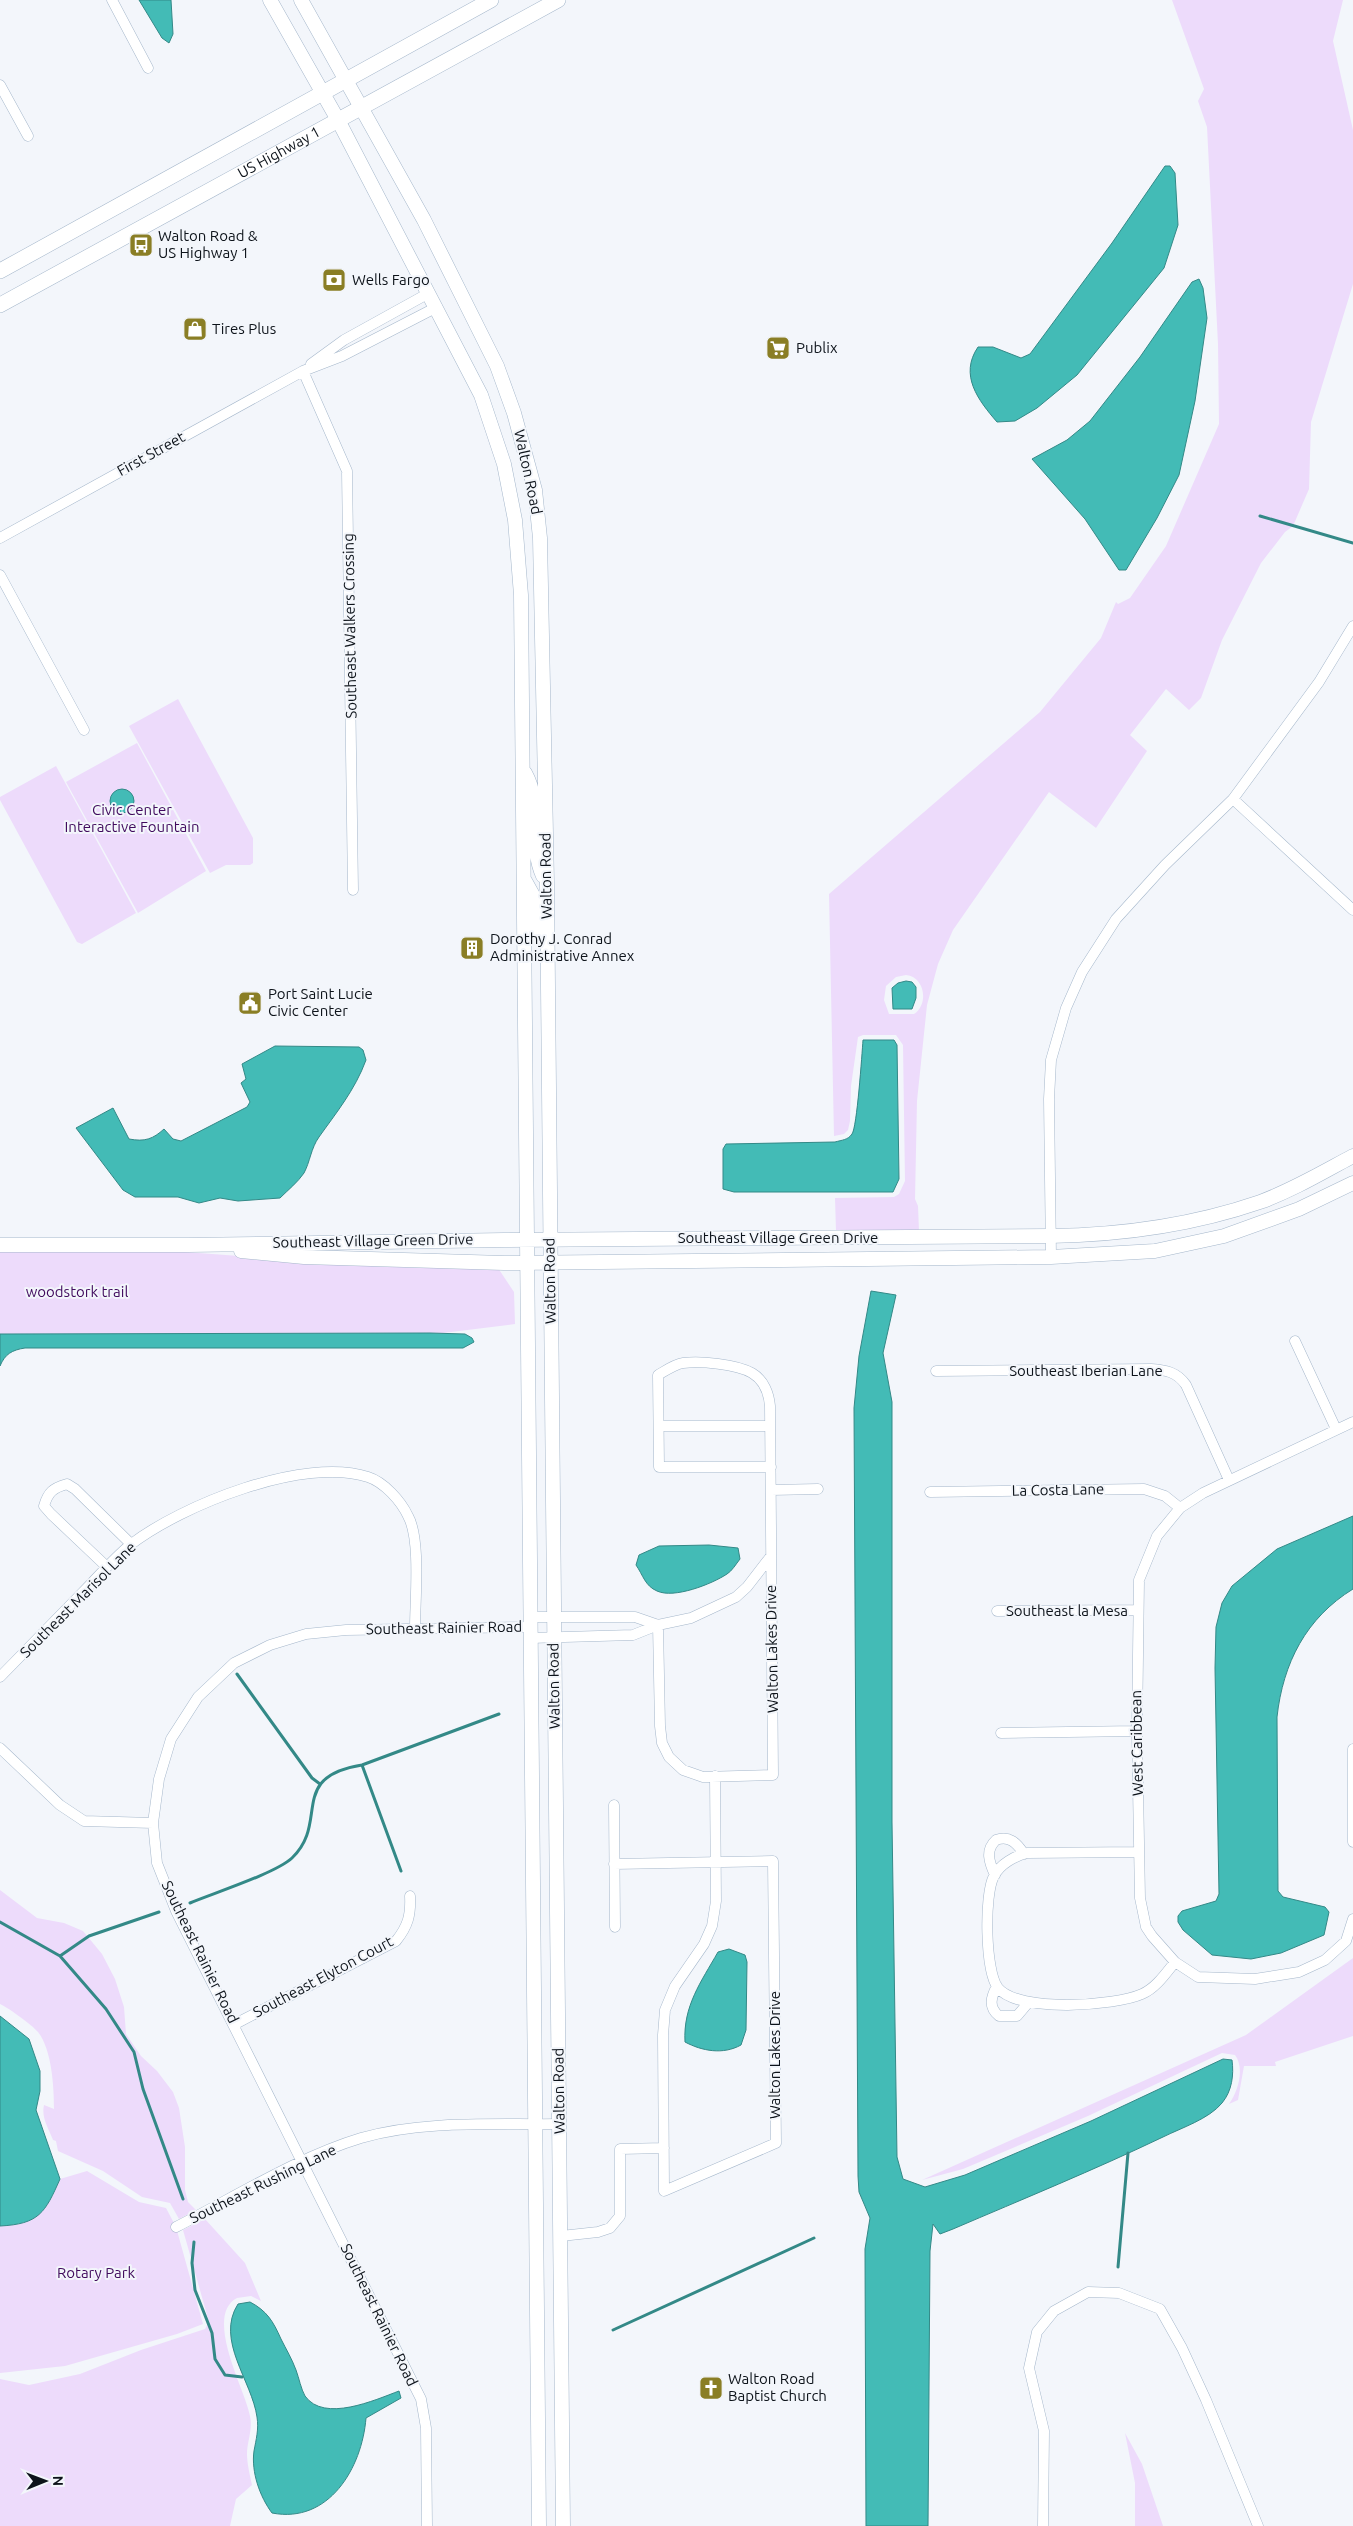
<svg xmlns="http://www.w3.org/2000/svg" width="1353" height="2526" viewBox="0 0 1353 2526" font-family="Ubuntu,sans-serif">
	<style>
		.green { fill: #eddbfb; fill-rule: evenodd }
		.water { fill: #43bbb6; stroke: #338987 }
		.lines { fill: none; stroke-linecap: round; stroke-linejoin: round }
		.stream { stroke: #338987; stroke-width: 3 }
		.street-casing { stroke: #a5b7cb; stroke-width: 11 }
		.secondary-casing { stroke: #a5b7cb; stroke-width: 15 }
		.primary-casing { stroke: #a5b7cb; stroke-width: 16 }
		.street { stroke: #fff; stroke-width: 10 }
		.secondary { stroke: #fff; stroke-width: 14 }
		.primary { stroke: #fff; stroke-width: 15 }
		.labels { text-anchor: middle; stroke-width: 4; stroke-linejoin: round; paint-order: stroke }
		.street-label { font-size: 15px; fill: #0d131a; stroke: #f3f6fb }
		.poi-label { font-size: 15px; fill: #0d131a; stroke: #f3f6fb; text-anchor: start }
		.park-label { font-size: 15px; fill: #410b5e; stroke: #f3f6fb }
	</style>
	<rect width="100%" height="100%" fill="#f3f6fb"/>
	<path class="green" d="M 1172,0 L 1343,0 L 1333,41 L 1353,130 L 1353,284 L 1311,422 L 1309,489 L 1293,526 L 1285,532 L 1261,563 L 1222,640 L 1201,698 L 1189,710 L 1166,689 L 1130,735 L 1147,751 L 1096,828 L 1049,792 L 953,930 L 938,964 L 927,1005 L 917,1101 L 915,1199 L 918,1206 L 919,1231 L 836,1231 L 835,1198 L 894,1197 L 899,1194 L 905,1181 L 903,1045 L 896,1035 L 863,1035 L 858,1037 L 851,1086 L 850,1121 L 848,1130 L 844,1134 L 834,1136 L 829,894 L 1040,712 L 1101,638 L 1116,602 L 1118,604 L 1130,598 L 1166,546 L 1219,424 L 1218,344 L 1207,127 L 1198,101 L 1204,89 ZM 906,975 C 925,977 929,1004 914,1014 L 889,1014 L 884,1000 L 886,986 L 896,977 Z
		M 178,699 L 253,838 L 253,863 L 250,865 L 226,865 L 210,873 L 129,726 Z
		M 137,743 L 206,871 L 138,913 L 66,782 Z
		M 56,766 L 136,913 L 82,944 L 77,942 L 0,800 L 0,797 Z
		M 81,1249 L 115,1252 L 158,1250 L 389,1267 L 498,1268 L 514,1292 L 515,1324 L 443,1333 L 0,1334 L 0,1252 Z
		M 0,1890 L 37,1918 L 64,1923 L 83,1931 L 102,1954 L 115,1979 L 124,2007 L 126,2034 L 141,2056 L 157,2071 L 173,2092 L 179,2108 L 185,2147 L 185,2190 L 188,2202 L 196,2210 L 179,2219 L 170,2203 L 142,2197 L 103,2171 L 58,2151 L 56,2141 L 53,2140 C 49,2129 41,2118 44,2105 L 54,2109 C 54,2087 52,2050 38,2032 C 31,2024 10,2009 0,2004 Z
		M 1353,1958 L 1353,2036 L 1275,2062 L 1276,2066 L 1244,2066 L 1238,2100 L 1229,2104 C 1238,2092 1245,2068 1235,2055 L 1222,2053 L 1088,2116 L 963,2169 L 922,2180 L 1246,2035 Z
		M 87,2171 L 139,2202 L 166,2208 L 176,2227 L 203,2324 L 177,2334 L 65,2366 L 0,2373 L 0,2226 L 20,2224 L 53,2195 L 60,2179 Z
		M 205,2219 L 245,2263 L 261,2301 L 251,2296 L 237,2298 C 203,2316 246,2391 250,2416 C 253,2429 247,2442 247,2454 C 247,2464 250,2475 252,2485 L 236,2499 L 230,2526 L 0,2526 L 0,2379 L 29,2385 L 80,2374 L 141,2350 L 205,2329 L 209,2322 L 183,2230 Z
		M 1125,2433 L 1142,2464 L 1163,2526 L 1135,2526 L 1135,2483 Z"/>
	<path class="water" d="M 139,0 L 171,0 L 173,34 L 169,43 L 162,38 Z
		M 1165,166 L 1170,166 L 1175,173 L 1178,225 L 1164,268 L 1077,375 L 1037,408 L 1015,421 L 997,422 C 978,400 959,375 978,347 L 993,347 L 1021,358 L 1030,354 L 1112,243 Z
		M 1199,279 L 1203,288 L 1207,318 L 1195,401 L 1179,475 L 1157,518 L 1126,570 L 1119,570 L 1085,519 L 1032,459 L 1067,440 L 1090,421 L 1140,357 L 1192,282 Z
		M110 801a12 12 0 1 1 24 0a12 12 0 1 1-24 0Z
		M 906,981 L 912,982 L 916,987 L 916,998 L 912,1009 L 893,1009 L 892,988 L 898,983 Z
		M 863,1040 L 894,1040 L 897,1045 L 899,1179 L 893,1192 L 734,1192 L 723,1189 L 723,1149 L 726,1144 L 835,1142 C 842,1140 848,1140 852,1134 C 857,1128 862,1054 863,1040 Z
		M 275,1046 L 359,1047 L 363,1050 L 366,1060 C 355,1090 336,1113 319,1137 C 311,1148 310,1162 304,1173 C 298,1182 288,1190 280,1198 L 238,1201 L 220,1198 L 199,1203 L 178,1197 L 135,1197 L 123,1190 L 76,1128 L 113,1108 L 129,1139 C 145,1142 153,1139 164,1129 L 173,1139 L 181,1141 L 247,1107 L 250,1102 L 241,1083 L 246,1079 L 242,1064 Z
		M 871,1291 L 896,1295 L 883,1353 L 892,1402 L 892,1822 L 897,2157 L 903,2179 L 925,2187 L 965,2175 L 1091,2121 L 1223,2059 L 1232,2060 C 1234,2075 1232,2091 1222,2103 C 1209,2119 1181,2128 1163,2137 C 1094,2170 1023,2199 953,2229 L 940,2234 L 933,2224 L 930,2251 L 928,2526 L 866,2526 L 865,2249 L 870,2218 L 859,2192 L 858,2176 L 854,1408 L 859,1356 Z
		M 430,1333 L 465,1334 L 472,1338 L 474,1342 L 463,1348 L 25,1348 C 12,1350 5,1354 0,1366 L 0,1334 Z
		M 1353,1516 L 1353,1589 C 1306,1618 1283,1663 1277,1717 L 1278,1891 L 1283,1897 L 1325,1907 L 1329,1912 L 1324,1935 L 1281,1953 L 1251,1959 L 1212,1955 L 1183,1930 L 1178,1922 L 1178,1916 L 1182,1911 L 1216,1901 L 1219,1894 L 1215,1668 L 1216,1627 L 1222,1603 L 1232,1586 L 1277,1549 Z
		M 709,1545 L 738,1548 L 740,1559 C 736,1564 732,1571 727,1574 C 712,1584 674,1599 657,1591 C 645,1586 643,1575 636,1565 L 639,1555 L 659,1546 Z
		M 729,1949 L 745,1955 L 747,1962 L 746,2030 L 741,2045 C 723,2055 702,2051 685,2042 C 683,2006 701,1982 718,1952 Z
		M 0,2016 L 29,2039 L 40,2071 L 40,2091 L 36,2110 L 60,2179 C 45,2213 39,2224 0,2226 Z
		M 250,2302 C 267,2311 273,2321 281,2339 C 286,2349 292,2359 296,2370 C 299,2378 301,2389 305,2396 C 324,2423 375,2400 399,2391 L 401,2398 L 366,2418 C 362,2468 329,2524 272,2513 C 260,2497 251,2472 254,2451 C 256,2440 259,2429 257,2417 C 252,2381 215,2340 238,2304 Z"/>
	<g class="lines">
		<path class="stream" d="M 1260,516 L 1353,543
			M 237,1674 L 312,1778 L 320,1784
			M 362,1765 L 401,1871
			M 190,1903 C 214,1893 276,1873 292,1858 C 330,1822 287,1777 362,1765 L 499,1714
			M 0,1922 L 60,1956 L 106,2009 L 134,2052 L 143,2089 L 183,2199
			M 60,1956 L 89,1936 L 159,1912
			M 194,2242 L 192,2263 L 195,2290 L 212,2333 L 215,2359 L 225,2375 L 242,2377
			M 1118,2267 L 1128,2153
			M 613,2330 L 814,2238"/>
		<g class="street-casing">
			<path id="street" d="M 112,0 L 148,68
				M 0,85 L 28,136
				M 311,364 L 344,340 L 429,293
				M 303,371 L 347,471 L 353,890
				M 0,538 L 303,371 L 342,356 L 437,307
				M 0,575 L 84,730
				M 1233,799 L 1353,910
				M 1051,1257 L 1049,1099 L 1051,1060 L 1066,1008 L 1082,972 L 1116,919 L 1165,865 L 1233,799 L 1319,682 L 1353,626
				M 1295,1341 L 1336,1429
				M 936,1371 L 1151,1369 C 1166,1370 1177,1372 1186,1385 L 1229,1480
				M 1353,1422 L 1203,1493 L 1180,1508 L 1157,1536 L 1139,1580 L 1137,1731 L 1140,1898 L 1146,1927 L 1152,1936 L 1175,1962 L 1198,1977 L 1255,1979 L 1299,1972 L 1325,1960 L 1346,1941 L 1353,1919
				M 659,1426 L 770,1426
				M 771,1490 L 818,1489
				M 930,1492 L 1144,1489 L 1165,1496 L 1180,1508
				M 107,1567 L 51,1514 L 44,1506 C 48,1492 53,1488 67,1484 L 75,1489 L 131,1544
				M 997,1611 L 1137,1610
				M 530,1617 L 635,1617 L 658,1625
				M 658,1625 L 660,1726 L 662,1743 L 669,1757 L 683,1770 L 703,1777 L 773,1775 L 770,1406 C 769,1394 764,1380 752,1373 C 736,1364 701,1361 683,1363 C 675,1364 665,1371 658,1375 L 659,1467 L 771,1467
				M 530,1638 L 633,1635 L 658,1625 L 691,1618 L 736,1597 L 747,1587 L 771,1556
				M 0,1677 C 27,1649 55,1621 82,1593 C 98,1577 113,1559 130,1545 C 182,1505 304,1456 368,1477 C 384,1482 401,1501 408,1516 C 421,1539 415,1600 415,1628
				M 1001,1733 L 1137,1731
				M 0,1748 L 60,1805 L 84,1821 L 153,1823
				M 1353,1749 L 1353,1842
				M 614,1805 L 615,1927
				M 1139,1852 L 1027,1853 C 1015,1856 1000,1864 994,1876 C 984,1894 985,1971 998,1988 C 1019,2013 1115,2006 1142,1994 C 1156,1988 1166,1973 1175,1962
				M 614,1864 L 773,1861 L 776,2143 L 664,2191 L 663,2035 L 665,2010 L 675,1986 L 704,1944 L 712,1926 L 716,1901 L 715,1776
				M 995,1875 C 989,1862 985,1850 996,1840 C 1009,1835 1017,1843 1024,1854
				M 997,1986 C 991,1997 988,2007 999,2016 L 1017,2016 L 1028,2003
				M 235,2024 L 396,1941 C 408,1926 411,1915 410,1896
				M 176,2227 C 235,2197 298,2157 361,2138 C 423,2120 495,2125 559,2124
				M 561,2236 L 598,2232 L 610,2228 L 620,2216 L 620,2149 L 664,2148
				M 427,2526 L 426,2428 L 421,2399 L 176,1911 L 157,1863 L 153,1823 L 159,1779 L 171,1739 L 198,1697 L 234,1663 L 270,1645 L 306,1634 L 346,1630 L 530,1627
				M 1043,2526 L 1044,2431 L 1029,2368 L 1037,2332 L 1054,2311 L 1088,2292 L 1119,2293 L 1160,2309 L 1182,2348 L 1206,2400 L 1258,2526"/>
		</g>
		<g class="secondary-casing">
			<path id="secondary" d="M 270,0 L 338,120 L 481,395 L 504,464 L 515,520 L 521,595 L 539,2526
				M 301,0 L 424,220 L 497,366 L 514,413 L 535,490 L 540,538 L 547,884 L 563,2526
				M 525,773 C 543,805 528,843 543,876
				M 525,881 L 535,899 L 537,935
				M 0,1245 L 188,1245 L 504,1240 L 1050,1236 C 1121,1235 1193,1225 1260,1202 C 1293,1190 1323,1172 1353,1156
				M 241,1251 L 304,1257 L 504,1263 L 1051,1257 L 1155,1251 L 1224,1236 L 1299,1209 L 1353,1183"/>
		</g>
		<g class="primary-casing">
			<g id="primary">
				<path d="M 0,271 L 491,0"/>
				<path id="s1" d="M 0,305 L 558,0"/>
			</g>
		</g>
		<use href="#street" class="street"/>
		<use href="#secondary" class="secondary"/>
		<use href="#primary" class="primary"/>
	</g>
	<defs>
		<g id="bus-square" transform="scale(1.25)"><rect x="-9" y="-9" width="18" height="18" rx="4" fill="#8a7e25" stroke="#f3f6fb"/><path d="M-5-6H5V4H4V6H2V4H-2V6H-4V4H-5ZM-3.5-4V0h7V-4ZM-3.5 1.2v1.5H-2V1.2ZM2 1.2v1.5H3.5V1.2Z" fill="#fff"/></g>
		<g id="bank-square" transform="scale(1.25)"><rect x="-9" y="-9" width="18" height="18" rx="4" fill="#8a7e25" stroke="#f3f6fb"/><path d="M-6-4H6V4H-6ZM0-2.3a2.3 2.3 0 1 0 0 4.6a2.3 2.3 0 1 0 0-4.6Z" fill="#fff"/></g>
		<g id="shop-square" transform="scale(1.25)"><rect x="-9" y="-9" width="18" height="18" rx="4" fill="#8a7e25" stroke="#f3f6fb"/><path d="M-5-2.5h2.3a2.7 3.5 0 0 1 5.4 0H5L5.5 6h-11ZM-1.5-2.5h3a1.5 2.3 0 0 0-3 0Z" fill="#fff"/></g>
		<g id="supermarket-square" transform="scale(1.25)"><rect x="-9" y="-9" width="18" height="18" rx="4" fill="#8a7e25" stroke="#f3f6fb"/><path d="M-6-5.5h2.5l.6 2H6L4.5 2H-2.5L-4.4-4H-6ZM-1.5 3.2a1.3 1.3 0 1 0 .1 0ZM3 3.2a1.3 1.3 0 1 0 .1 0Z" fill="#fff"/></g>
		<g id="building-square" transform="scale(1.25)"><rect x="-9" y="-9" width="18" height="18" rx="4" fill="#8a7e25" stroke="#f3f6fb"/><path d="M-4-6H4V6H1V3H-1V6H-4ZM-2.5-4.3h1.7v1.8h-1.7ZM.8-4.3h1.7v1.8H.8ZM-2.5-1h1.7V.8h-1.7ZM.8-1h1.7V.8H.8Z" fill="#fff"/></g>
		<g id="civic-square" transform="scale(1.25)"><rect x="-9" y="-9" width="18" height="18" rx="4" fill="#8a7e25" stroke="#f3f6fb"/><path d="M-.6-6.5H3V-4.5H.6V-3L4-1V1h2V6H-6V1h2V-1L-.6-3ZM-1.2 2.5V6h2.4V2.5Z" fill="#fff"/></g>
		<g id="church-square" transform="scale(1.25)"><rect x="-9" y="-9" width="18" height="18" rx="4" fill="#8a7e25" stroke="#f3f6fb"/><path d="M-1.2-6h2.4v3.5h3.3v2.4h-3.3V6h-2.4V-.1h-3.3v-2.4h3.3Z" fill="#fff"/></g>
	</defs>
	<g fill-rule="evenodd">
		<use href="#bus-square" x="141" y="245"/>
		<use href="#bank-square" x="334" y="280"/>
		<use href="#shop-square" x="195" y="329"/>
		<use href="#supermarket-square" x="778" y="348"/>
		<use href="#building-square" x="472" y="948"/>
		<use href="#civic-square" x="250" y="1003"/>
		<use href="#church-square" x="711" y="2388"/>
	</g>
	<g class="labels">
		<g class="street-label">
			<text dy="5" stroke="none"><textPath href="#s1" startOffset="318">US Highway 1</textPath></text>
			<text transform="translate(151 454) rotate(-29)" y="5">First Street</text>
			<text transform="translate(528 472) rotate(78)" y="5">Walton Road</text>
			<text transform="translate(350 626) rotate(-91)" y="5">Southeast Walkers Crossing</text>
			<text transform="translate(546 876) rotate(-91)" y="5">Walton Road</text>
			<text x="778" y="1243">Southeast Village Green Drive</text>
			<text transform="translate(373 1241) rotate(-1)" y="5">Southeast Village Green Drive</text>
			<text transform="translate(550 1281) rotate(-91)" y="5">Walton Road</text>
			<text x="1086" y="1376">Southeast Iberian Lane</text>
			<text transform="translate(1058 1490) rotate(-1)" y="5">La Costa Lane</text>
			<text transform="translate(78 1600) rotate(-45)" y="5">Southeast Marisol Lane</text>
			<text x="1067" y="1616">Southeast la Mesa</text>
			<text transform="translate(444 1628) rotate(-1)" y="5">Southeast Rainier Road</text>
			<text transform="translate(772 1649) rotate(-91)" y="5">Walton Lakes Drive</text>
			<text transform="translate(554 1686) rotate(-91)" y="5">Walton Road</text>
			<text transform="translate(1137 1743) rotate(-91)" y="5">West Caribbean</text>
			<text transform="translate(200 1952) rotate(64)" y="5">Southeast Rainier Road</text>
			<text transform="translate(323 1977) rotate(-28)" y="5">Southeast Elyton Court</text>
			<text transform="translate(775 2055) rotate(-90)" y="5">Walton Lakes Drive</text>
			<text transform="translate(559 2091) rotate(-91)" y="5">Walton Road</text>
			<text transform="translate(263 2184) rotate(-26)" y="5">Southeast Rushing Lane</text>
			<text transform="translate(379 2315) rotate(64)" y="5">Southeast Rainier Road</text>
		</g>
		<g class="poi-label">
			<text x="158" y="241">Walton Road &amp;<tspan x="158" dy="17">US Highway 1</tspan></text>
			<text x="352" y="285">Wells Fargo</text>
			<text x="212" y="334">Tires Plus</text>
			<text x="796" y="353">Publix</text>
			<text x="490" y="944">Dorothy J. Conrad<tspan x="490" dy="17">Administrative Annex</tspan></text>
			<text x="268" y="999">Port Saint Lucie<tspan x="268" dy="17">Civic Center</tspan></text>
			<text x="728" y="2384">Walton Road<tspan x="728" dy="17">Baptist Church</tspan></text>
		</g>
		<g class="park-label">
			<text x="132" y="815">Civic Center<tspan x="132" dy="17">Interactive Fountain</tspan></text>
			<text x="77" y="1297">woodstork trail</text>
			<text x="96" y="2278">Rotary Park</text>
		</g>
	</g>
	<g transform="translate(45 2481) rotate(89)" stroke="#f3f6fb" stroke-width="4" paint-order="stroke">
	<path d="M0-4L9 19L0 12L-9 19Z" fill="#0d131a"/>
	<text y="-8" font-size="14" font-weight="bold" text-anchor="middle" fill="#0d131a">N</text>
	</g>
</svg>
